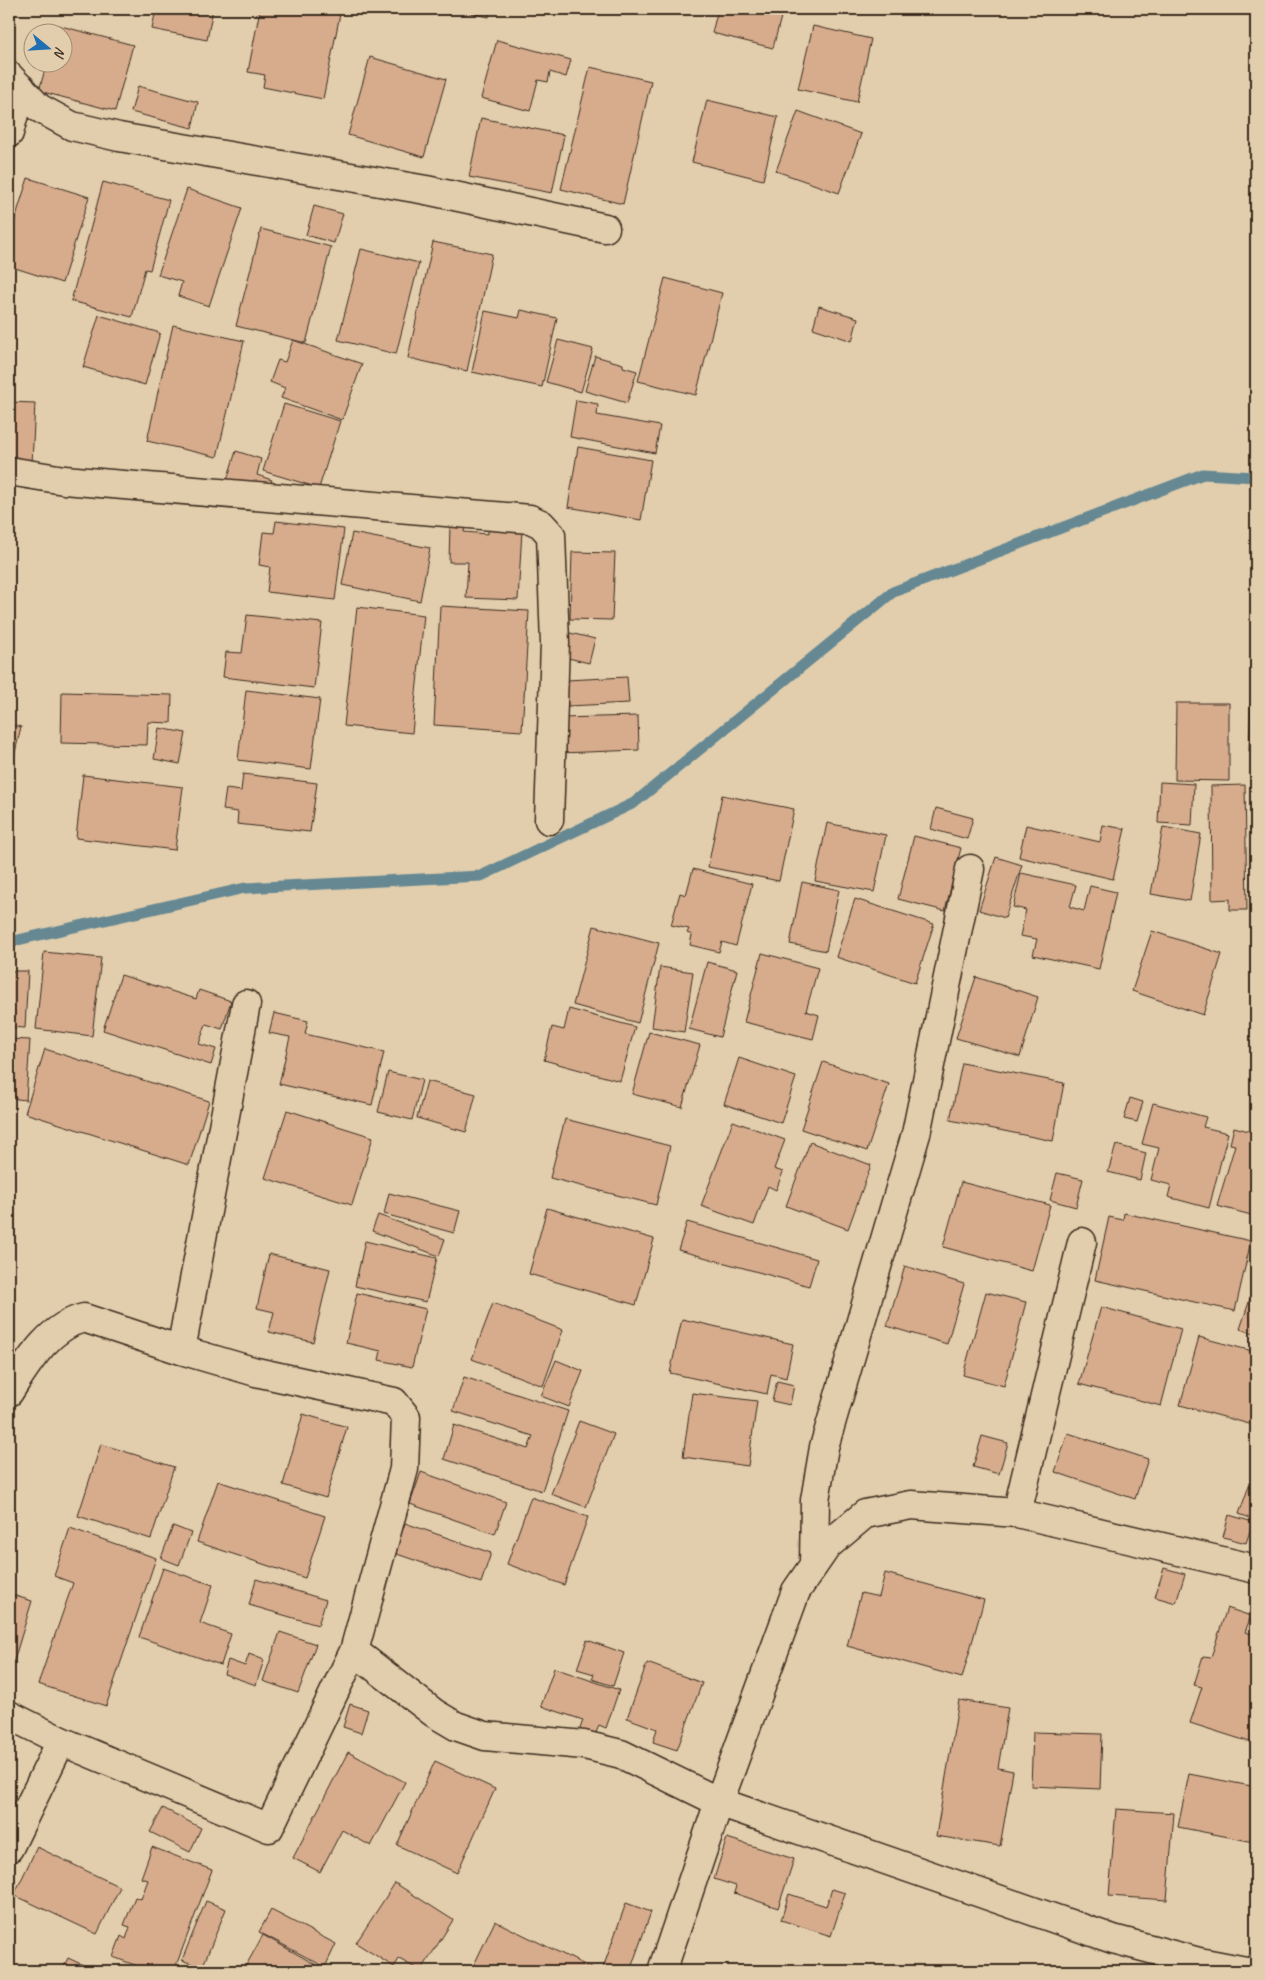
<svg xmlns="http://www.w3.org/2000/svg" width="1265" height="1980" viewBox="0 0 1265 1980" font-family="Caveat,sans-serif">
	<style>
		.lines { fill: none; stroke-linecap: round; stroke-linejoin: round }
		.stream { stroke: #658893; stroke-width: 11 }
		.building { fill: #d7ac8d; stroke: #3b2a1e }
		.street-casing { stroke: #3b2a1e; stroke-width: 31 }
		.street { stroke: #e2ceac; stroke-width: 28 }
	</style>
	<rect width="100%" height="100%" fill="#e2ceac"/>
	<filter id="ink" filterUnits="userSpaceOnUse"><feTurbulence type="fractalNoise" baseFrequency=".02" numOctaves="2"/><feDisplacementMap in="SourceGraphic" scale="10" xChannelSelector="R" yChannelSelector="G"/><feConvolveMatrix kernelMatrix="1 2 1 2 8 2 1 2 1" color-interpolation-filters="sRGB"/></filter>
	<g filter="url(#ink)">
		<g class="lines">
			<path class="stream" d="M 9,942 L 245,888 L 481,876 L 634,803 L 893,592 L 1203,474 L 1256,477"/>
		</g>
		<path class="building" d="M 156,9 L 213,9 L 207,40 L 152,29 Z
			M 260,9 L 341,9 L 323,99 L 263,87 L 265,75 L 248,72 Z
			M 452,9 L 491,9 L 489,17 Z
			M 718,9 L 783,9 L 773,48 L 712,33 Z
			M 57,25 L 133,45 L 115,111 L 39,91 L 47,62 L 62,62 L 62,32 L 55,32 Z
			M 813,26 L 871,39 L 857,102 L 798,89 Z
			M 497,40 L 571,60 L 566,77 L 550,72 L 548,82 L 538,80 L 530,111 L 481,98 Z
			M 370,57 L 446,79 L 424,157 L 348,135 Z
			M 590,67 L 651,81 L 623,204 L 561,189 Z
			M 138,86 L 198,102 L 192,128 L 131,112 Z
			M 707,100 L 778,117 L 763,180 L 692,162 Z
			M 798,111 L 861,134 L 839,193 L 776,171 Z
			M 481,118 L 564,135 L 552,193 L 469,177 Z
			M 28,178 L 89,197 L 62,283 L 9,266 L 9,238 Z
			M 103,182 L 169,200 L 150,270 L 145,269 L 132,317 L 71,301 Z
			M 187,189 L 242,208 L 209,306 L 178,296 L 182,282 L 158,275 Z
			M 314,206 L 343,214 L 334,243 L 306,235 Z
			M 261,229 L 331,247 L 306,343 L 236,326 Z
			M 433,242 L 492,254 L 467,371 L 408,358 Z
			M 361,249 L 419,263 L 396,354 L 338,340 Z
			M 665,278 L 722,293 L 696,395 L 638,381 Z
			M 819,306 L 858,318 L 852,341 L 813,328 Z
			M 521,310 L 557,318 L 542,387 L 472,372 L 485,311 L 519,318 Z
			M 99,315 L 160,333 L 145,385 L 83,367 Z
			M 173,325 L 244,341 L 217,457 L 147,441 Z
			M 293,340 L 362,364 L 342,420 L 281,398 L 285,388 L 270,382 L 278,360 L 285,362 Z
			M 558,340 L 593,349 L 581,392 L 546,382 Z
			M 595,356 L 623,364 L 623,367 L 637,371 L 627,403 L 585,391 Z
			M 576,400 L 598,404 L 597,415 L 660,426 L 655,453 L 570,437 Z
			M 9,402 L 35,403 L 32,463 L 9,462 Z
			M 284,404 L 340,421 L 319,488 L 263,471 Z
			M 578,447 L 651,460 L 641,520 L 568,507 Z
			M 236,451 L 261,459 L 257,475 L 272,480 L 268,492 L 227,480 Z
			M 276,521 L 344,529 L 335,600 L 267,592 L 270,567 L 259,565 L 263,532 L 274,533 Z
			M 450,525 L 465,526 L 464,532 L 488,534 L 488,528 L 522,530 L 518,600 L 466,598 L 468,562 L 449,562 Z
			M 352,533 L 430,548 L 420,601 L 342,585 Z
			M 572,552 L 615,553 L 612,620 L 570,619 Z
			M 440,606 L 529,611 L 522,731 L 434,725 Z
			M 357,607 L 424,615 L 412,733 L 344,726 Z
			M 247,615 L 322,623 L 314,688 L 223,677 L 226,652 L 242,653 Z
			M 566,632 L 595,639 L 589,663 L 560,656 Z
			M 627,677 L 629,703 L 568,706 L 566,680 Z
			M 246,690 L 320,699 L 311,769 L 238,760 Z
			M 62,692 L 172,695 L 171,723 L 148,722 L 147,745 L 61,743 Z
			M 1251,700 L 1256,700 L 1256,751 L 1249,751 Z
			M 1176,703 L 1229,703 L 1229,781 L 1175,780 Z
			M 638,716 L 639,750 L 560,753 L 559,718 Z
			M 9,724 L 21,727 L 9,778 Z
			M 159,728 L 186,733 L 180,764 L 154,759 Z
			M 243,774 L 317,783 L 310,832 L 237,824 L 238,812 L 223,810 L 226,789 L 241,791 Z
			M 83,775 L 183,787 L 175,850 L 76,838 Z
			M 1160,782 L 1194,784 L 1192,825 L 1158,823 Z
			M 1245,785 L 1247,910 L 1230,910 L 1230,899 L 1212,900 L 1211,786 Z
			M 722,795 L 794,809 L 779,881 L 708,867 Z
			M 936,808 L 973,818 L 967,839 L 931,829 Z
			M 827,823 L 886,835 L 874,892 L 815,881 Z
			M 1026,825 L 1100,842 L 1103,825 L 1125,829 L 1113,879 L 1019,857 Z
			M 1163,827 L 1201,834 L 1190,901 L 1151,894 Z
			M 914,836 L 961,848 L 945,911 L 898,899 Z
			M 996,857 L 1022,865 L 1005,918 L 979,910 Z
			M 693,869 L 752,884 L 736,946 L 722,942 L 719,952 L 690,945 L 692,935 L 687,933 L 689,929 L 671,925 L 680,893 L 686,895 Z
			M 1021,873 L 1076,885 L 1070,907 L 1084,911 L 1090,886 L 1116,892 L 1099,969 L 1033,955 L 1037,939 L 1020,936 L 1026,910 L 1013,907 Z
			M 802,882 L 839,890 L 826,951 L 790,944 Z
			M 855,899 L 934,924 L 915,983 L 836,957 Z
			M 594,926 L 659,943 L 638,1023 L 573,1005 Z
			M 1152,931 L 1222,954 L 1203,1015 L 1132,991 Z
			M 44,952 L 101,958 L 92,1036 L 36,1029 Z
			M 762,953 L 818,968 L 806,1011 L 819,1015 L 813,1039 L 744,1022 Z
			M 707,962 L 737,970 L 720,1037 L 689,1029 Z
			M 660,967 L 693,972 L 684,1032 L 652,1027 Z
			M 9,971 L 28,971 L 25,1028 L 9,1027 Z
			M 121,975 L 196,999 L 199,990 L 231,1001 L 222,1029 L 206,1024 L 199,1044 L 216,1049 L 211,1065 L 103,1030 Z
			M 976,977 L 1038,997 L 1020,1057 L 956,1038 Z
			M 569,1009 L 635,1027 L 620,1081 L 544,1060 L 552,1027 L 564,1030 Z
			M 274,1013 L 308,1021 L 305,1034 L 384,1052 L 372,1105 L 279,1084 L 290,1037 L 269,1033 Z
			M 649,1032 L 700,1045 L 682,1107 L 632,1094 Z
			M 9,1039 L 30,1040 L 26,1100 L 9,1098 Z
			M 45,1049 L 209,1101 L 189,1165 L 25,1113 Z
			M 739,1058 L 796,1077 L 781,1123 L 724,1104 Z
			M 823,1062 L 889,1084 L 867,1151 L 801,1129 Z
			M 962,1063 L 1064,1083 L 1053,1141 L 950,1120 Z
			M 388,1072 L 422,1080 L 412,1120 L 378,1112 Z
			M 427,1081 L 476,1094 L 466,1132 L 417,1118 Z
			M 1130,1098 L 1143,1102 L 1137,1122 L 1124,1119 Z
			M 1153,1103 L 1206,1117 L 1203,1127 L 1228,1133 L 1209,1208 L 1168,1197 L 1171,1185 L 1151,1180 L 1159,1148 L 1142,1144 Z
			M 287,1110 L 373,1137 L 352,1205 L 265,1178 Z
			M 565,1119 L 670,1146 L 656,1205 L 550,1178 Z
			M 733,1121 L 785,1140 L 774,1169 L 783,1172 L 776,1190 L 768,1186 L 754,1225 L 701,1206 Z
			M 1234,1127 L 1256,1133 L 1255,1216 L 1217,1206 L 1235,1145 L 1230,1144 Z
			M 810,1142 L 871,1165 L 848,1229 L 786,1206 Z
			M 1116,1145 L 1146,1153 L 1140,1180 L 1108,1172 Z
			M 1057,1173 L 1083,1179 L 1076,1207 L 1050,1200 Z
			M 961,1182 L 1050,1205 L 1032,1271 L 943,1247 Z
			M 389,1193 L 460,1211 L 454,1233 L 384,1214 Z
			M 547,1208 L 654,1239 L 636,1305 L 529,1274 Z
			M 1124,1213 L 1251,1241 L 1235,1311 L 1095,1280 L 1109,1217 L 1123,1220 Z
			M 378,1215 L 445,1239 L 439,1256 L 372,1231 Z
			M 687,1222 L 817,1259 L 809,1286 L 678,1250 Z
			M 365,1241 L 437,1258 L 426,1302 L 355,1286 Z
			M 269,1254 L 330,1269 L 313,1342 L 269,1332 L 274,1312 L 257,1308 Z
			M 905,1266 L 964,1284 L 947,1344 L 887,1326 Z
			M 1256,1281 L 1256,1334 L 1240,1329 Z
			M 986,1292 L 1026,1302 L 1004,1386 L 963,1375 Z
			M 357,1293 L 426,1309 L 412,1367 L 379,1360 L 381,1351 L 346,1343 Z
			M 493,1303 L 563,1330 L 543,1386 L 472,1359 Z
			M 1101,1307 L 1181,1329 L 1161,1406 L 1079,1384 Z
			M 682,1319 L 793,1344 L 786,1378 L 771,1374 L 767,1394 L 670,1373 Z
			M 1199,1337 L 1256,1352 L 1256,1413 L 1253,1425 L 1180,1405 Z
			M 556,1360 L 583,1371 L 569,1407 L 541,1396 Z
			M 464,1377 L 568,1411 L 542,1491 L 444,1459 L 454,1425 L 528,1449 L 533,1436 L 453,1411 Z
			M 777,1381 L 794,1385 L 790,1405 L 772,1401 Z
			M 692,1393 L 757,1401 L 748,1466 L 683,1457 Z
			M 303,1414 L 347,1427 L 326,1498 L 283,1485 Z
			M 579,1421 L 614,1434 L 586,1507 L 551,1494 Z
			M 1068,1433 L 1148,1459 L 1135,1499 L 1055,1472 Z
			M 982,1436 L 1008,1443 L 999,1474 L 973,1467 Z
			M 101,1444 L 174,1467 L 151,1539 L 78,1516 Z
			M 1256,1466 L 1256,1520 L 1239,1514 Z
			M 421,1472 L 506,1502 L 495,1534 L 410,1504 Z
			M 218,1481 L 325,1516 L 305,1578 L 197,1542 Z
			M 531,1497 L 588,1517 L 564,1585 L 507,1564 Z
			M 1229,1515 L 1253,1522 L 1246,1543 L 1223,1537 Z
			M 405,1523 L 491,1553 L 481,1583 L 394,1553 Z
			M 173,1526 L 191,1533 L 179,1565 L 161,1558 Z
			M 70,1528 L 156,1558 L 106,1706 L 38,1684 L 73,1583 L 54,1576 Z
			M 163,1568 L 213,1585 L 200,1623 L 231,1634 L 221,1665 L 139,1637 Z
			M 1164,1568 L 1185,1574 L 1176,1603 L 1155,1597 Z
			M 885,1573 L 984,1600 L 962,1678 L 847,1646 L 861,1593 L 879,1597 Z
			M 256,1579 L 326,1600 L 318,1625 L 249,1605 Z
			M 9,1594 L 32,1601 L 12,1667 L 9,1666 Z
			M 1227,1608 L 1251,1616 L 1245,1632 L 1256,1635 L 1256,1744 L 1190,1723 L 1202,1687 L 1194,1685 L 1203,1656 L 1211,1657 Z
			M 280,1632 L 316,1644 L 298,1693 L 263,1681 Z
			M 587,1640 L 624,1653 L 613,1686 L 592,1679 L 594,1674 L 577,1669 Z
			M 249,1654 L 264,1660 L 256,1685 L 224,1674 L 228,1660 L 245,1666 Z
			M 647,1663 L 702,1683 L 677,1750 L 653,1742 L 657,1729 L 627,1718 Z
			M 554,1668 L 619,1690 L 606,1728 L 599,1725 L 594,1738 L 579,1732 L 583,1720 L 541,1706 Z
			M 959,1700 L 1008,1708 L 998,1768 L 1013,1771 L 1000,1846 L 936,1836 Z
			M 350,1704 L 368,1710 L 361,1733 L 343,1727 Z
			M 1033,1732 L 1102,1734 L 1100,1789 L 1031,1786 Z
			M 348,1752 L 405,1782 L 371,1846 L 342,1830 L 320,1872 L 293,1858 Z
			M 435,1761 L 495,1789 L 457,1873 L 397,1845 Z
			M 1189,1774 L 1256,1787 L 1256,1829 L 1254,1842 L 1178,1827 Z
			M 163,1808 L 201,1828 L 190,1852 L 150,1832 Z
			M 1116,1809 L 1174,1813 L 1167,1900 L 1109,1896 Z
			M 727,1838 L 794,1859 L 778,1908 L 734,1893 L 736,1886 L 714,1879 Z
			M 37,1847 L 120,1887 L 97,1934 L 14,1895 Z
			M 152,1847 L 212,1870 L 174,1971 L 151,1971 L 113,1957 L 121,1936 L 126,1939 L 130,1927 L 124,1925 L 135,1897 L 141,1899 L 148,1880 L 141,1878 Z
			M 395,1883 L 453,1920 L 421,1971 L 399,1959 L 394,1967 L 356,1943 Z
			M 832,1889 L 845,1893 L 831,1936 L 781,1920 L 789,1894 L 826,1906 Z
			M 206,1901 L 226,1909 L 202,1968 L 182,1960 Z
			M 626,1903 L 651,1912 L 630,1971 L 602,1971 Z
			M 271,1910 L 336,1944 L 325,1967 L 259,1932 Z
			M 495,1921 L 593,1969 L 592,1971 L 471,1971 Z
			M 263,1935 L 327,1971 L 243,1971 Z
			M 68,1958 L 96,1971 L 62,1971 Z"/>
		<g class="lines">
			<g class="street-casing">
				<path id="street" d="M 9,76 L 39,108 L 72,126 L 119,137 L 426,190 L 605,228
					M 9,133 L 21,88
					M 9,471 L 64,480 L 530,519 L 541,524 L 551,535 L 555,643 L 549,820
					M 9,1392 C 27,1364 49,1326 84,1318 L 181,1350
					M 1017,1513 L 1082,1242
					M 814,1565 L 815,1500 L 824,1447 L 916,1134 L 970,869
					M 354,1651 L 434,1713 L 456,1726 L 485,1736 L 584,1745 L 621,1754 L 719,1802 L 1113,1939 L 1199,1962 L 1246,1971
					M 9,1715 L 61,1741 L 269,1828 L 354,1651 L 404,1469 L 406,1417 L 394,1402 L 256,1372 L 181,1350 L 246,1004
					M 9,1848 L 61,1741
					M 662,1971 L 719,1802 L 796,1591 L 827,1546 L 865,1514 L 911,1505 L 1017,1513 L 1256,1569"/>
			</g>
			<use href="#street" class="street"/>
		</g>
	</g>
	<rect width="1265" height="1980" fill="none" stroke="#e2ceac" stroke-width="30"/>
	<rect x="15" y="15" width="1235" height="1950" fill="none" stroke="#3b2a1e" stroke-width="2" filter="url(#ink)"/>
	<g transform="translate(48 48) rotate(108)"><circle r="24" fill="#e2ceac" stroke="#9f8c73"/>
	<path d="M0-4L9 19L0 12L-9 19Z" fill="#1f6fb2"/>
	<text y="-8" font-size="14" font-weight="bold" text-anchor="middle" fill="#3b2a1e">N</text>
	</g>
</svg>
